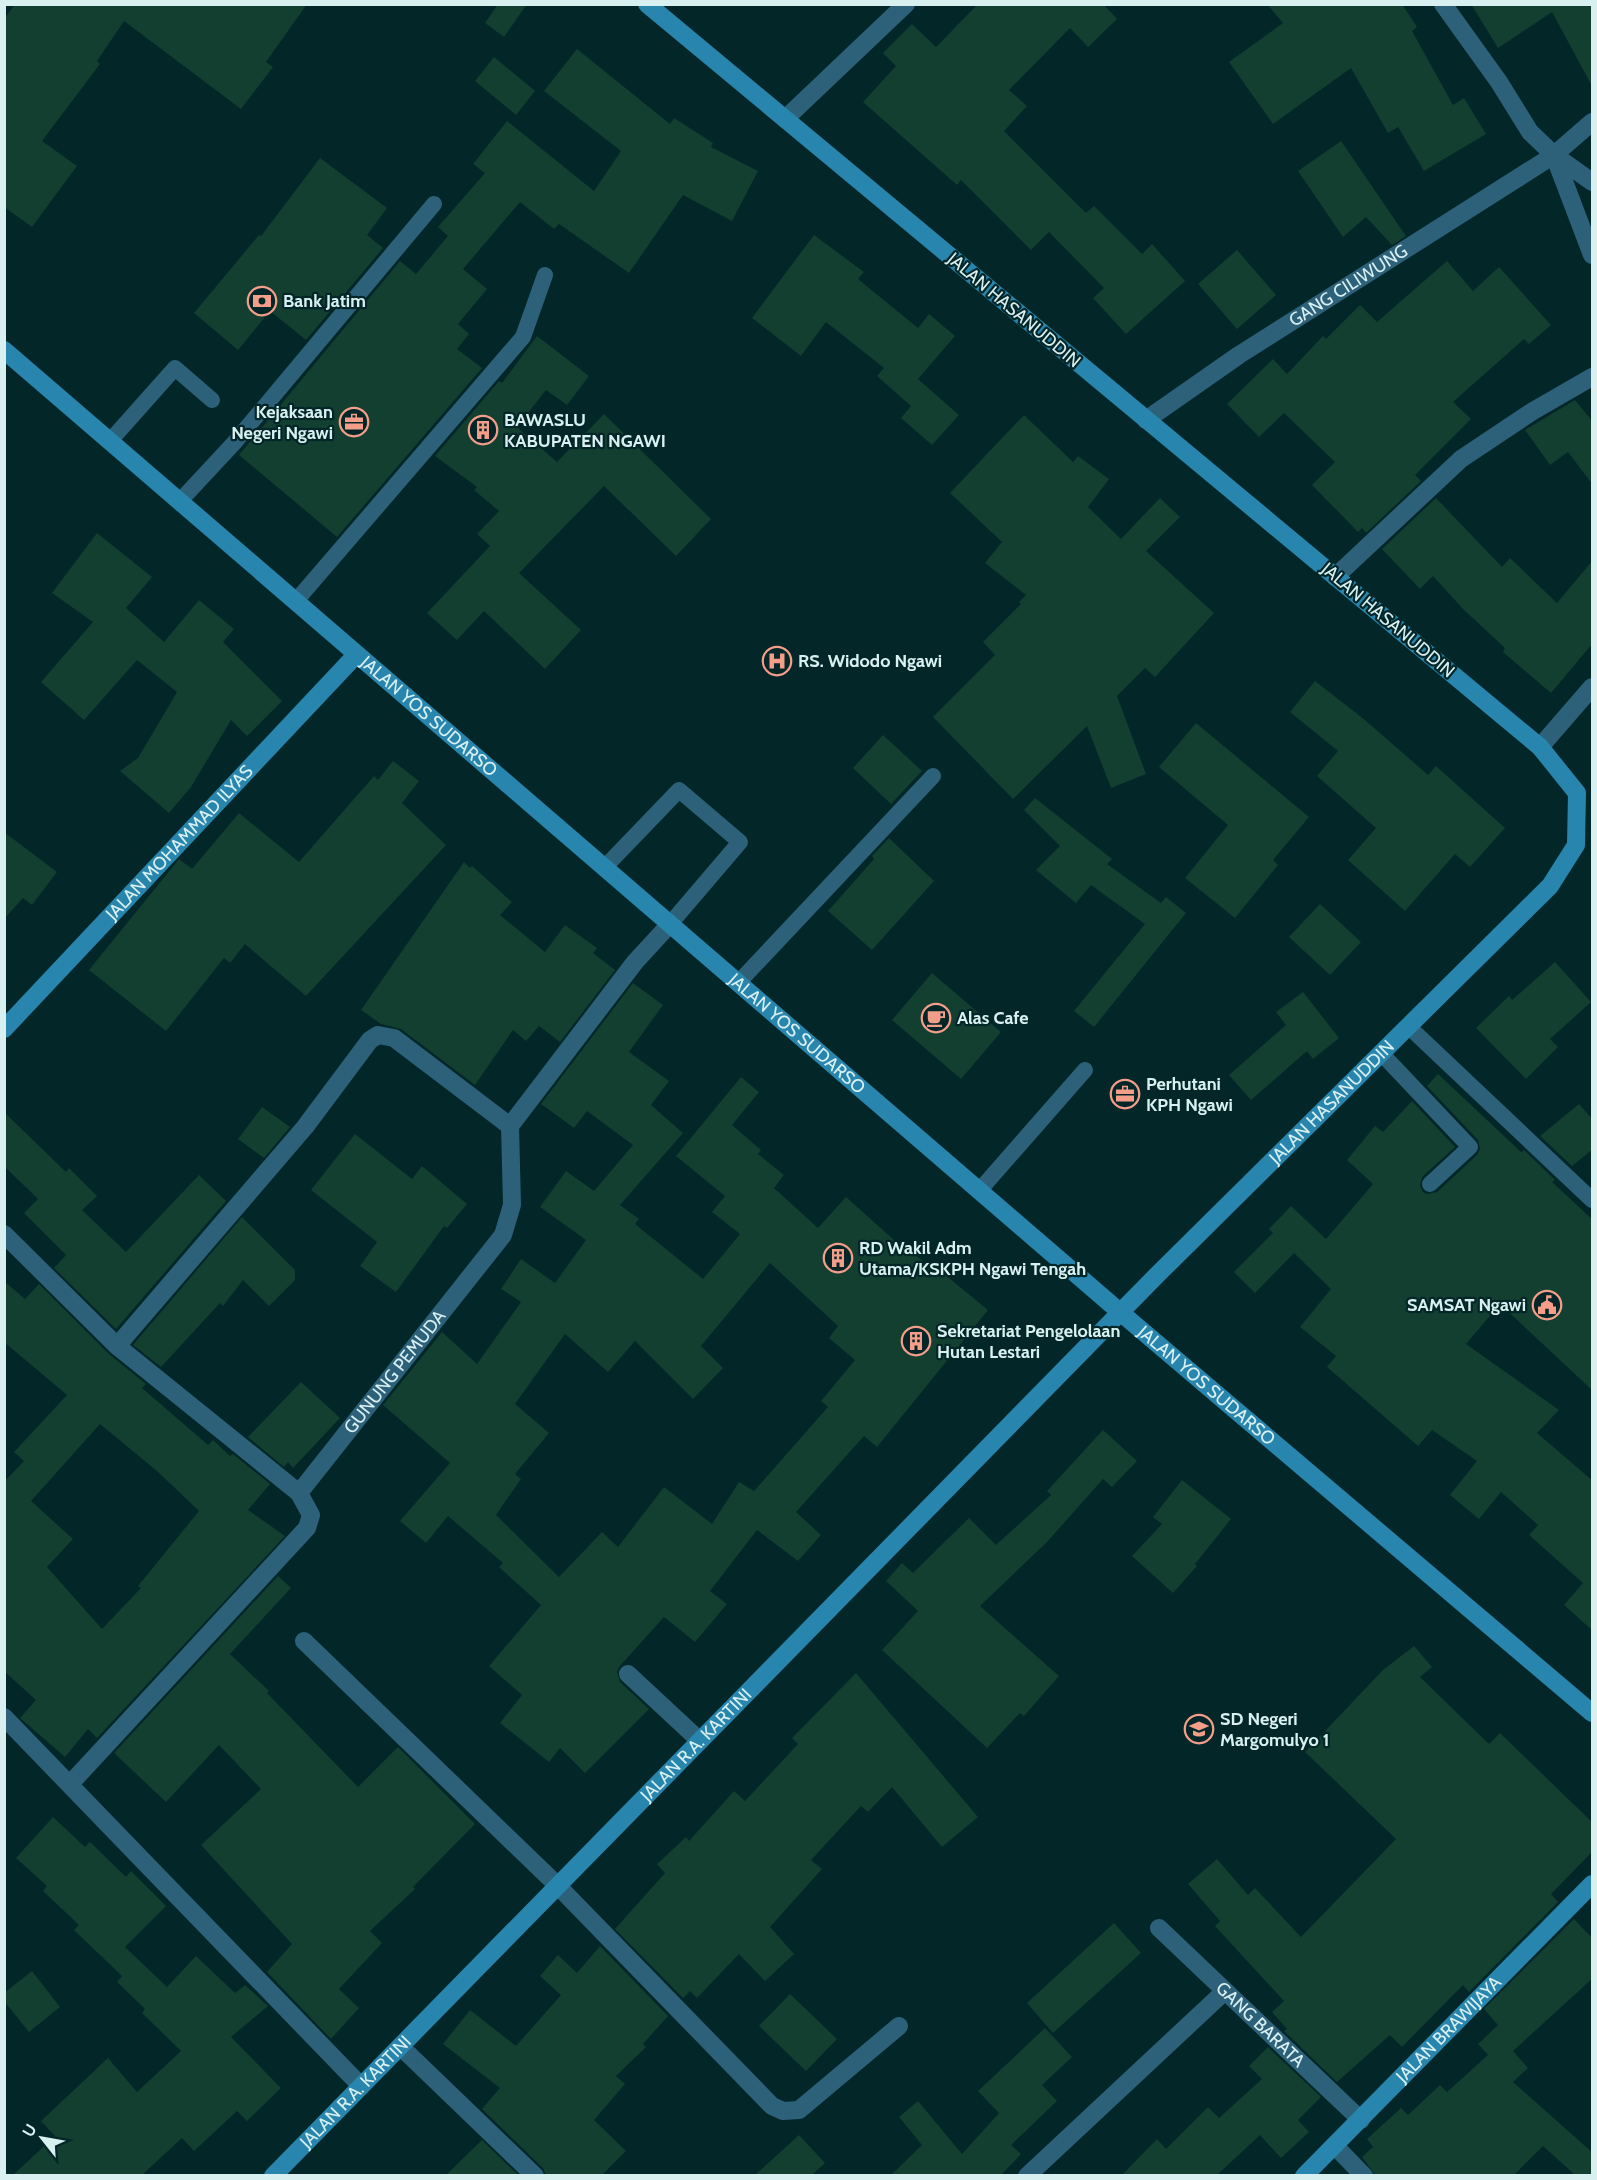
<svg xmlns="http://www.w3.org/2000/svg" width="1597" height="2180" viewBox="0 0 1597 2180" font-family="Cabin,sans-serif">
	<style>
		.building { fill: #133f30; fill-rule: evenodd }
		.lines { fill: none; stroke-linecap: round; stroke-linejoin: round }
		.lane { stroke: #2d617a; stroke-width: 16 }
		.street { stroke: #2d617a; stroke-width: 18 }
		.secondary { stroke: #2885ad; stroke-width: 18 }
		.labels { text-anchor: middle; stroke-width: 4.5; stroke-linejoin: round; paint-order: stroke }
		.street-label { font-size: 18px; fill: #d9f0f1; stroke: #032628 }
		.poi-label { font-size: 18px; font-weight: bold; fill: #d9f0f1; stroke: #032628; text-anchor: start }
	</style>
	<rect width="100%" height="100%" fill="#032628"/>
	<path class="building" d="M 15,4 L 307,4 L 266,62 L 273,67 L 241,109 L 124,21 L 97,61 L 100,64 L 42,141 L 77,166 L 32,227 L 4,207 L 4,19 Z
		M 498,4 L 527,4 L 504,37 L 485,23 Z
		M 978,4 L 1103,4 L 1117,19 L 1088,47 L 1070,28 L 1009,90 L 1027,106 L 1004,131 L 1086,213 L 1094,206 L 1142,254 L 1152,244 L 1185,281 L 1126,334 L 1093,298 L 1104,288 L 1049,232 L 1031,250 L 961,180 L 957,185 L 863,102 L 896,66 L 883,53 L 912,24 L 936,47 Z
		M 1267,4 L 1402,4 L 1417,27 L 1412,31 L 1453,105 L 1464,98 L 1486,134 L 1424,171 L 1398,127 L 1388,133 L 1351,68 L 1273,124 L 1229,62 L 1283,23 Z
		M 1471,4 L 1593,4 L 1593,88 L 1552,12 L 1498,48 Z
		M 577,49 L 670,124 L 674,118 L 713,143 L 711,147 L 758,171 L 732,221 L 683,195 L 629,273 L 559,224 L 554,229 L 520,202 L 463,269 L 487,289 L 458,324 L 469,334 L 457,349 L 482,368 L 337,537 L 239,455 L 400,261 L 416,274 L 448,236 L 438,227 L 485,173 L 473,164 L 507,121 L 594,191 L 621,151 L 544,91 Z
		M 494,57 L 535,91 L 516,115 L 475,81 Z
		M 1341,141 L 1406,236 L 1392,245 L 1366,217 L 1343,237 L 1298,171 Z
		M 320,158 L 387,208 L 367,235 L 383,248 L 306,340 L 270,311 L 238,350 L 194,313 L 259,235 L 261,236 Z
		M 814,235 L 864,272 L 858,279 L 918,328 L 929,314 L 955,336 L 918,379 L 959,415 L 932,445 L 901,418 L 911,406 L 877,376 L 884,368 L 826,322 L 801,356 L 752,318 Z
		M 1237,250 L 1276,295 L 1237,329 L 1198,284 Z
		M 1447,261 L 1473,291 L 1499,267 L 1551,325 L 1529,344 L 1524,339 L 1453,402 L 1471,419 L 1415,475 L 1421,481 L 1366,533 L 1362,528 L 1358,532 L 1312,485 L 1335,462 L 1284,413 L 1259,437 L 1227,404 L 1273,359 L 1287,374 L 1323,336 L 1326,339 L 1360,305 L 1377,322 Z
		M 537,336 L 589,376 L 567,405 L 546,390 L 517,427 L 557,462 L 604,414 L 711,519 L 676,556 L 604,486 L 519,573 L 581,630 L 545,669 L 484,611 L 457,640 L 427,613 L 490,546 L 477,534 L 499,511 L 474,490 L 477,487 L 435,456 L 499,381 L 502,383 Z
		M 1575,400 L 1593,422 L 1593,485 L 1568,452 L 1550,465 L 1525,430 Z
		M 1024,415 L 1073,462 L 1078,456 L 1109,479 L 1088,507 L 1121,539 L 1160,498 L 1180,517 L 1146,551 L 1214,613 L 1155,677 L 1145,668 L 1117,696 L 1146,774 L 1111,788 L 1087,726 L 1013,799 L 933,717 L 995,655 L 983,642 L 1021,604 L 1019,602 L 1026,595 L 985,563 L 1002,542 L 950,493 Z
		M 1436,498 L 1502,567 L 1510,558 L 1557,603 L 1593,560 L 1593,643 L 1551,693 L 1503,652 L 1505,648 L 1463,609 L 1433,576 L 1420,589 L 1382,549 Z
		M 97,533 L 152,577 L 126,608 L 164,642 L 199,600 L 234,629 L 223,642 L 282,701 L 247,736 L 231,720 L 191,787 L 169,813 L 120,771 L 138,758 L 177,692 L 137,660 L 84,720 L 41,682 L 93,622 L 52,593 Z
		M 1315,681 L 1365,720 L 1428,775 L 1436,766 L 1505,828 L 1470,867 L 1455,854 L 1405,911 L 1348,860 L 1376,828 L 1317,776 L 1338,751 L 1290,712 Z
		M 1196,723 L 1309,817 L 1273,860 L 1278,865 L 1235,918 L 1185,878 L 1228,825 L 1159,767 Z
		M 883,735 L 922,771 L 891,804 L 853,768 Z
		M 393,761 L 419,781 L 402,803 L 446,845 L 306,996 L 245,944 L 230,963 L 224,958 L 166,1031 L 89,970 L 179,859 L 192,869 L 239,813 L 299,862 L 374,776 L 378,780 Z
		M 1035,798 L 1112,859 L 1107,864 L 1161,903 L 1166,897 L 1186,913 L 1094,1027 L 1074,1011 L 1145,924 L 1091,885 L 1076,903 L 1036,870 L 1060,846 L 1024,810 Z
		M 4,832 L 57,872 L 32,905 L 23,898 L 4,919 Z
		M 889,838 L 934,881 L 872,950 L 828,911 L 874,859 L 872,856 Z
		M 464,862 L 470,868 L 472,866 L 512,902 L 500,915 L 545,952 L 565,925 L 597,948 L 593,953 L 615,970 L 560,1042 L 539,1026 L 526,1041 L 513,1030 L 475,1085 L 401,1029 L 381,1024 L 361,1010 Z
		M 1320,904 L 1361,942 L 1330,975 L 1289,937 Z
		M 1555,962 L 1591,1002 L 1550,1039 L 1558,1047 L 1526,1079 L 1476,1028 L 1509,996 L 1512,1000 Z
		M 932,973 L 1001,1032 L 961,1079 L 892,1020 Z
		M 633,983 L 663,1005 L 629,1052 L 669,1081 L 651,1105 L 683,1133 L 620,1205 L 639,1219 L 635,1224 L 703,1279 L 740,1234 L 712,1212 L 725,1196 L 676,1156 L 741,1077 L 759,1092 L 732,1125 L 761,1150 L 758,1154 L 784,1175 L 774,1188 L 818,1228 L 846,1197 L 903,1248 L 905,1246 L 930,1267 L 932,1264 L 988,1310 L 877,1447 L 864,1436 L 796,1512 L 821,1535 L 798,1561 L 757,1530 L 710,1591 L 727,1604 L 695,1642 L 664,1617 L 619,1667 L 617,1672 L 620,1682 L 649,1709 L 585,1773 L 560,1748 L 549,1762 L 500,1723 L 522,1695 L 489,1666 L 541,1605 L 499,1567 L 503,1563 L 448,1516 L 426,1543 L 400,1521 L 450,1463 L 383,1405 L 442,1332 L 477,1364 L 521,1302 L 501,1289 L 521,1259 L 555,1283 L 586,1240 L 540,1207 L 566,1171 L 594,1191 L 633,1145 L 587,1111 L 574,1128 L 541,1104 ZM 770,1263 L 838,1326 L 829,1338 L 855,1360 L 821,1401 L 828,1407 L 754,1491 L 739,1482 L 712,1524 L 664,1487 L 618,1547 L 602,1532 L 559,1577 L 496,1515 L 521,1479 L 515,1474 L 549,1433 L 515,1404 L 565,1334 L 608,1372 L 635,1341 L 693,1399 L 723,1368 L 701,1346 Z
		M 1303,992 L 1339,1038 L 1313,1059 L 1307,1051 L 1251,1100 L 1229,1075 L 1286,1025 L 1276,1012 Z
		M 1438,1074 L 1521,1152 L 1524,1150 L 1555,1180 L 1552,1182 L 1593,1220 L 1593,1391 L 1500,1304 L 1466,1344 L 1559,1410 L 1537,1433 L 1593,1481 L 1593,1631 L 1564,1605 L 1583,1583 L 1529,1535 L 1538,1525 L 1501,1492 L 1479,1519 L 1450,1495 L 1477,1461 L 1432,1430 L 1418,1446 L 1327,1367 L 1336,1356 L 1300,1327 L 1331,1289 L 1294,1253 L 1255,1293 L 1234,1272 L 1273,1233 L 1269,1229 L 1291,1206 L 1326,1239 L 1373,1184 L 1347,1160 L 1375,1126 L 1383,1132 L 1412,1101 L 1455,1147 L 1422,1177 L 1420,1186 L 1423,1192 L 1427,1194 L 1437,1192 L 1477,1155 L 1480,1149 L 1478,1140 L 1427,1086 Z
		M 1579,1104 L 1593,1120 L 1593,1149 L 1572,1166 L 1540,1136 Z
		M 262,1107 L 290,1127 L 264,1158 L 238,1139 Z
		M 4,1112 L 66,1172 L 69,1168 L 97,1196 L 82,1210 L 126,1252 L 199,1175 L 226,1201 L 116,1329 L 54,1268 L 66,1255 L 24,1213 L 38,1199 L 4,1166 Z
		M 355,1134 L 412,1179 L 422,1166 L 467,1204 L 447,1228 L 444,1226 L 396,1292 L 360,1266 L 377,1242 L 311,1190 Z
		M 242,1217 L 295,1270 L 295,1280 L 269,1306 L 243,1280 L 223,1306 L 220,1303 L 161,1367 L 133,1345 Z
		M 4,1281 L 25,1299 L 39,1284 L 109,1354 L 146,1384 L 142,1388 L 208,1445 L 213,1440 L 230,1456 L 233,1454 L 270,1484 L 248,1510 L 285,1536 L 97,1738 L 88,1729 L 65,1757 L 20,1718 L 36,1700 L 4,1671 L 4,1477 L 7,1479 L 24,1461 L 14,1452 L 67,1395 L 4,1342 ZM 100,1424 L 157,1471 L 199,1511 L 138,1586 L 141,1588 L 102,1629 L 47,1567 L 73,1539 L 31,1501 Z
		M 301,1382 L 340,1418 L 293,1468 L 288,1462 L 284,1467 L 248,1437 Z
		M 1103,1430 L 1137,1461 L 1112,1487 L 1103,1479 L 1047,1542 L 980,1606 L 1059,1676 L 1024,1716 L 1020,1713 L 987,1748 L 882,1650 L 918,1611 L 886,1581 L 902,1563 L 913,1573 L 969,1518 L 996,1545 L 1051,1495 L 1047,1491 Z
		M 1182,1480 L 1231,1519 L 1195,1564 L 1197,1566 L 1173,1593 L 1132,1556 L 1162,1524 L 1153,1517 Z
		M 278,1576 L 291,1588 L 230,1654 L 269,1691 L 267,1693 L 358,1787 L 398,1747 L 475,1824 L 413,1887 L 415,1889 L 370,1931 L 382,1943 L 339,1989 L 359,2008 L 331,2039 L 267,1972 L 292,1944 L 201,1845 L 261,1789 L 219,1745 L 166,1802 L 114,1753 Z
		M 1414,1646 L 1432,1667 L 1420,1677 L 1489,1744 L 1500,1733 L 1593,1823 L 1593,1851 L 1551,1894 L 1558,1902 L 1469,1992 L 1463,1985 L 1402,2047 L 1390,2035 L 1337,2082 L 1284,2031 L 1287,2029 L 1272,2012 L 1284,2001 L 1215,1926 L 1220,1921 L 1188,1884 L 1217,1859 L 1248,1895 L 1255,1888 L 1301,1937 L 1396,1839 L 1305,1752 L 1383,1670 Z
		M 856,1673 L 978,1817 L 942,1847 L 892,1787 L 868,1812 L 861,1806 L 811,1860 L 822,1869 L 770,1927 L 794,1954 L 765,1981 L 739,1954 L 697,1998 L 690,1991 L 683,1998 L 615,1929 L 665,1873 L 657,1864 L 686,1837 L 689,1841 L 734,1791 L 745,1801 L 798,1744 L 792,1738 Z
		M 53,1817 L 85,1847 L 90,1842 L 126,1877 L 131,1871 L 166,1906 L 125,1947 L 167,1987 L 196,1956 L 235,1993 L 245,1985 L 268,2006 L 231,2037 L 281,2088 L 247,2121 L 237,2111 L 194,2151 L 182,2138 L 142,2175 L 13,2175 L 55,2136 L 41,2121 L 108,2058 L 137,2092 L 181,2051 L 142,2013 L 145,2009 L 117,1982 L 122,1976 L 74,1930 L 79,1925 L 43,1891 L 47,1886 L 16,1858 Z
		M 1574,1919 L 1593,1939 L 1593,1978 L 1513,2051 L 1528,2068 L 1513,2082 L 1593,2153 L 1593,2175 L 1575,2175 L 1543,2146 L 1514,2175 L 1375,2175 L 1362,2157 L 1373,2147 L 1367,2139 L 1401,2108 L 1408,2115 L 1440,2085 L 1447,2092 L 1488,2055 L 1478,2044 L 1498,2025 L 1484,2009 Z
		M 1114,1923 L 1141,1953 L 1053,2033 L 1027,2003 Z
		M 600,1946 L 668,2016 L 643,2044 L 646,2047 L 616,2076 L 625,2084 L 594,2120 L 626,2151 L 602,2175 L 546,2175 L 543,2168 L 482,2109 L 500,2088 L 443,2044 L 470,2010 L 516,2046 L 561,1995 L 540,1976 L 558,1955 L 577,1973 Z
		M 32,1971 L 60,2007 L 29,2032 L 4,2001 L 4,1993 Z
		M 790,1994 L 837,2039 L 806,2071 L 759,2026 Z
		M 1045,2028 L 1072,2057 L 1042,2085 L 1057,2101 L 1011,2145 L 1021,2154 L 1001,2175 L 891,2175 L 922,2145 L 899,2117 L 918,2101 L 962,2154 L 999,2113 L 978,2091 Z
		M 1268,2047 L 1321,2097 L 1298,2120 L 1309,2132 L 1281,2158 L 1260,2135 L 1217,2175 L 1122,2175 L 1157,2139 L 1166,2149 L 1208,2107 L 1219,2118 L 1262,2079 L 1249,2066 Z
		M 799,2135 L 825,2163 L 812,2175 L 755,2175 Z
		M 482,2140 L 518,2175 L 446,2175 Z"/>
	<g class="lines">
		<path class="lane" d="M 110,441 L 175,368 L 212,400
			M 180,501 L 234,443 L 434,204
			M 295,602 L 523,337 L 545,275
			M 604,868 L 679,790 L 740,842 L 670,924
			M 738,983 L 933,776
			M 1408,1026 L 1592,1200
			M 1381,1053 L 1470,1147 L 1430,1184
			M 979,1191 L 1085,1070"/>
		<g class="street">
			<path d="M 1443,4 L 1499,82 L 1530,132 L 1554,155 L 1592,255"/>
			<path d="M 785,119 L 906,4"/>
			<path d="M 1554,155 L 1592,182"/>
			<path id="s1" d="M 1146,420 L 1239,355 L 1554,155 L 1592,122"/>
			<path d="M 1335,577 L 1461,459 L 1533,411 L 1592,377"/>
			<path d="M 1540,747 L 1592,687"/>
			<path d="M 4,1234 L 117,1346 L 299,1493"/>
			<path d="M 117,1346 L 305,1127 L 370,1040 L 378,1035 L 394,1038 L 510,1126"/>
			<path d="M 304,1641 L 556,1884 L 772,2106 L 783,2111 L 799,2110 L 899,2026"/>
			<path d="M 628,1674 L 699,1740"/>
			<path d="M 4,1717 L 361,2086"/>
			<path id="s2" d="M 70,1784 L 307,1528 L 311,1515 L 299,1493 L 503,1235 L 512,1205 L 510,1126 L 635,962 L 670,924"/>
			<path id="s3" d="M 1159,1928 L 1361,2120"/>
			<path d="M 401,2047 L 535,2176"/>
			<path d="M 1335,2146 L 1364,2176"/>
			<path d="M 1027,2176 L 1225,1991"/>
		</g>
		<g class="secondary">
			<path id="s4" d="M 4,350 L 1120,1312 L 1592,1713"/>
			<path id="s5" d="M 4,1029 L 356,655"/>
			<path id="s6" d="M 273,2176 L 1157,1275 L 1550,886 L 1576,845 L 1577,793 L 1540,747 L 647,4"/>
			<path id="s7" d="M 1304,2176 L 1592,1884"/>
		</g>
	</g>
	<defs>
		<g id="bank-ring" transform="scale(1.5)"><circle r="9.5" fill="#032628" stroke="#f49e89" stroke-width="1.5"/><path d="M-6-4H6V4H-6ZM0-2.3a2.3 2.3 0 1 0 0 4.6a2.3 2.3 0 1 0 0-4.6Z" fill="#f49e89"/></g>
		<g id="office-ring" transform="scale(1.5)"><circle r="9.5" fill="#032628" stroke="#f49e89" stroke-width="1.5"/><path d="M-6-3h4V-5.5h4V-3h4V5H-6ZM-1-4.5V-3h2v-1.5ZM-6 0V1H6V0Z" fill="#f49e89"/></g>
		<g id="building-ring" transform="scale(1.5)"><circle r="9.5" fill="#032628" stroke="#f49e89" stroke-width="1.5"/><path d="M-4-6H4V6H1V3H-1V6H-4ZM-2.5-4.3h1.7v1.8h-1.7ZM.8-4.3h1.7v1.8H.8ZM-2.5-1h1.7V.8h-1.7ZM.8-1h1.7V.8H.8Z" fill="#f49e89"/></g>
		<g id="hospital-ring" transform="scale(1.5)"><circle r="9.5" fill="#032628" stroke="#f49e89" stroke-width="1.5"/><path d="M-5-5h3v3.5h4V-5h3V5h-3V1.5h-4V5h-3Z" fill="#f49e89"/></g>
		<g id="cafe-ring" transform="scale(1.5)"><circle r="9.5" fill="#032628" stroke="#f49e89" stroke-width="1.5"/><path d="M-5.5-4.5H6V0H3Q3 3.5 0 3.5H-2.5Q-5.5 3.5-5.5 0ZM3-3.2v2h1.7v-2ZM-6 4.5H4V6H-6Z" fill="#f49e89"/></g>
		<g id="civic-ring" transform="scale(1.5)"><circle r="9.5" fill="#032628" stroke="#f49e89" stroke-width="1.5"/><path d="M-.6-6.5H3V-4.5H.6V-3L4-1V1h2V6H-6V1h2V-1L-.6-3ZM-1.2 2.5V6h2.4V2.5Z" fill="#f49e89"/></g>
		<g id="school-ring" transform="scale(1.5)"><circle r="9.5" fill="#032628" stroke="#f49e89" stroke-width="1.5"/><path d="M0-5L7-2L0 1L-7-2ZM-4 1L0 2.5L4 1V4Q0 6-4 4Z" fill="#f49e89"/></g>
	</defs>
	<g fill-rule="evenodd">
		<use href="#bank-ring" x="262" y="301"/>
		<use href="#office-ring" x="354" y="422"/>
		<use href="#building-ring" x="483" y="430"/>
		<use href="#hospital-ring" x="777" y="661"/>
		<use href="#cafe-ring" x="936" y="1018"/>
		<use href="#office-ring" x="1125" y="1094"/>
		<use href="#building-ring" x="838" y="1258"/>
		<use href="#civic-ring" x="1547" y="1305"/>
		<use href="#building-ring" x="916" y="1341"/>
		<use href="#school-ring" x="1199" y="1729"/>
	</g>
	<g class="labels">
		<g class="street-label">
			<text dy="6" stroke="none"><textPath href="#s1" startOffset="243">GANG CILIWUNG</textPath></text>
			<text transform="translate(1014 310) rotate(40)" y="6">JALAN HASANUDDIN</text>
			<text transform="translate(1388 620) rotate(40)" y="6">JALAN HASANUDDIN</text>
			<text dy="6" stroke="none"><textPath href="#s4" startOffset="561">JALAN YOS SUDARSO</textPath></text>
			<text dy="6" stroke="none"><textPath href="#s5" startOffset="256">JALAN MOHAMMAD ILYAS</textPath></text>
			<text dy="6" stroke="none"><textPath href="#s4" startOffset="1047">JALAN YOS SUDARSO</textPath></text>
			<text dy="6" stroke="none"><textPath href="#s6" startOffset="1508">JALAN HASANUDDIN</textPath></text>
			<text dy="6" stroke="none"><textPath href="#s2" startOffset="542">GUNUNG PEMUDA</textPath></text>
			<text dy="6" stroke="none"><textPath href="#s4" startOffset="1587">JALAN YOS SUDARSO</textPath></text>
			<text dy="6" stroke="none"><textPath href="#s6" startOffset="604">JALAN R.A. KARTINI</textPath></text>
			<text dy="6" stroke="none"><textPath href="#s3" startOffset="140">GANG BARATA</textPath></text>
			<text dy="6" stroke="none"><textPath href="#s7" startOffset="206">JALAN BRAWIJAYA</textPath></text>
			<text dy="6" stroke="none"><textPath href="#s6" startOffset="118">JALAN R.A. KARTINI</textPath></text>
		</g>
		<g class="poi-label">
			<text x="283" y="307">Bank Jatim</text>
			<text x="333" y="418" text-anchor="end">Kejaksaan<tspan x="333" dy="21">Negeri Ngawi</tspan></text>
			<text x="504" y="426">BAWASLU<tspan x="504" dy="21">KABUPATEN NGAWI</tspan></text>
			<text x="798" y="667">RS. Widodo Ngawi</text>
			<text x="957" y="1024">Alas Cafe</text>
			<text x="1146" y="1090">Perhutani<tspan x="1146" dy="21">KPH Ngawi</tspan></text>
			<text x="859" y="1254">RD Wakil Adm<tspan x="859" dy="21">Utama/KSKPH Ngawi Tengah</tspan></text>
			<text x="1526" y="1311" text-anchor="end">SAMSAT Ngawi</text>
			<text x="937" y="1337">Sekretariat Pengelolaan<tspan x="937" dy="21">Hutan Lestari</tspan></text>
			<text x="1220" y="1725">SD Negeri<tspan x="1220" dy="21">Margomulyo 1</tspan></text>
		</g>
	</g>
	<rect width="1597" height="2180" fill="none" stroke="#d9f0f1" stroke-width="12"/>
	<g transform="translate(42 2138) rotate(301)" stroke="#032628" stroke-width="4.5" paint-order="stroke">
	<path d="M0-4.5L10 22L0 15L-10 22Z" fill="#d9f0f1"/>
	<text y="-9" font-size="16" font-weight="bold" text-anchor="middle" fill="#d9f0f1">U</text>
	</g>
</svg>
